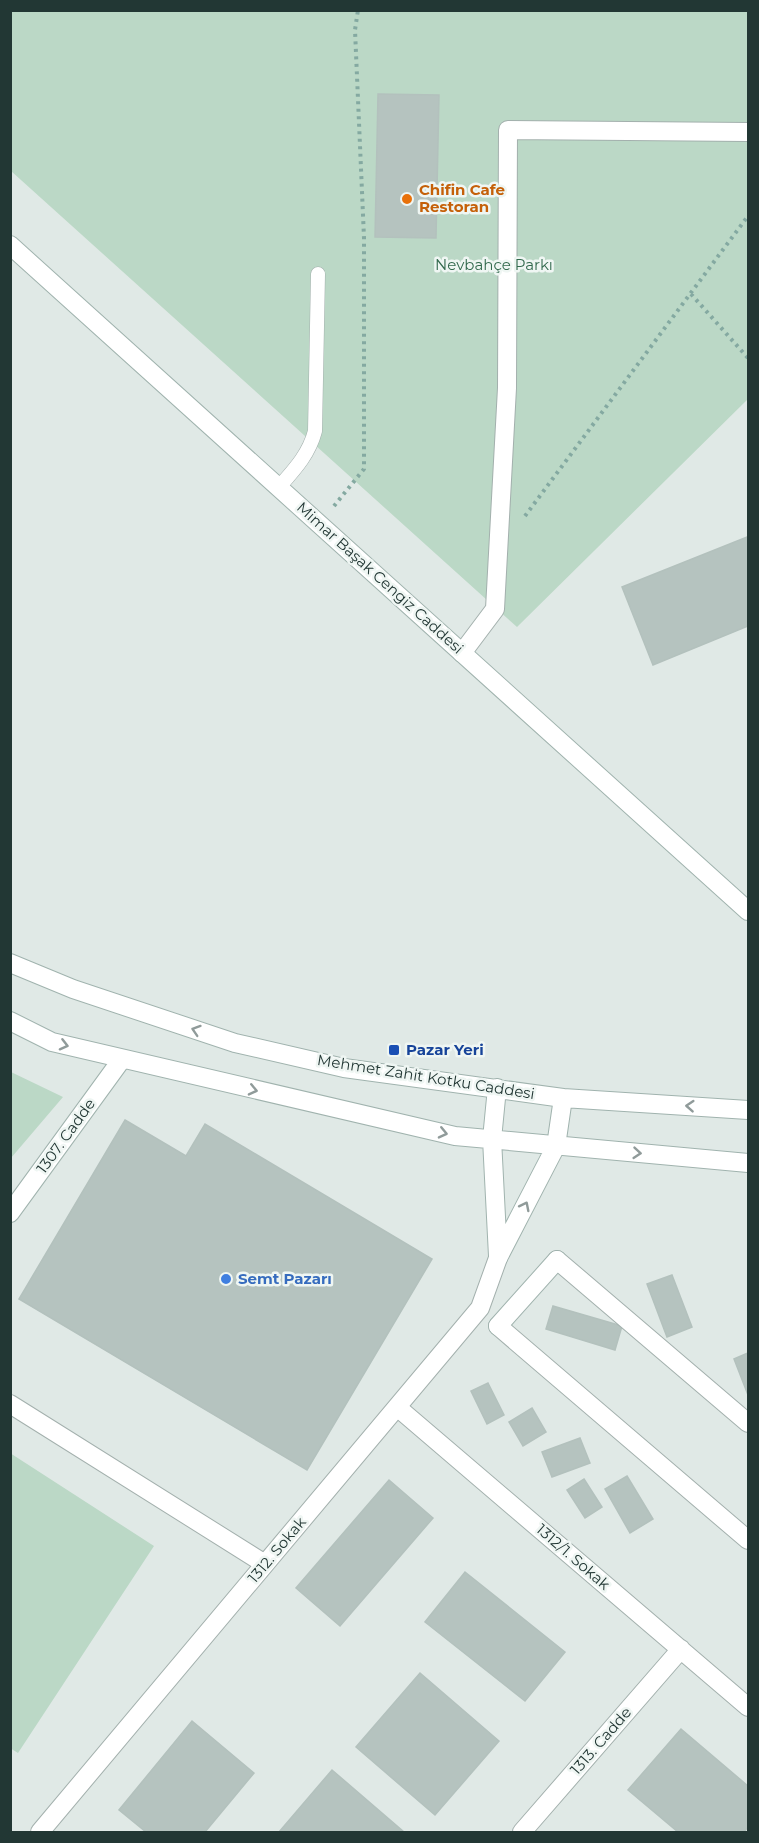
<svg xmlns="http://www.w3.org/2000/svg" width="759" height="1843" viewBox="0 0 759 1843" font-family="Montserrat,sans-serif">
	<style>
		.green { fill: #bbd8c6 }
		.building { fill: #b5c3bf; stroke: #b3c1bd; stroke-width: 1.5 }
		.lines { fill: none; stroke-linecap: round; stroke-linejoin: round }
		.lane-casing { stroke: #a3b0ad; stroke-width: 15 }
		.street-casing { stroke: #a3b0ad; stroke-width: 20 }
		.secondary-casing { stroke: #a0b3ae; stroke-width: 20 }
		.path { stroke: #84a9a1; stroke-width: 4; stroke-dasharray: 3 4.5; stroke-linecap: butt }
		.lane { stroke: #fff; stroke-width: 14 }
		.street { stroke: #fff; stroke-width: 18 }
		.secondary { stroke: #fff; stroke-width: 18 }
		.oneway { stroke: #909b9a }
		.food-dot { fill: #e8710a; stroke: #eff6f3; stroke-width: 2 }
		.transit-dot { fill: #1a4fb4; stroke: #eff6f3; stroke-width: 2 }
		.shop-dot { fill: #3f7fe0; stroke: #eff6f3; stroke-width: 2 }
		.labels { text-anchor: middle; stroke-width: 5; stroke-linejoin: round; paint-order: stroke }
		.food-label { font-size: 15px; font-weight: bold; fill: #c56008; stroke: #eff6f3; text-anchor: start }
		.park-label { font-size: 15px; fill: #32694d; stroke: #eff6f3 }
		.street-label { font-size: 15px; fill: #223734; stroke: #eff6f3 }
		.transit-label { font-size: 15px; font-weight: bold; fill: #164399; stroke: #eff6f3; text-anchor: start }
		.shop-label { font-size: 15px; font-weight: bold; fill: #366cbe; stroke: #eff6f3; text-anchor: start }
	</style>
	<rect width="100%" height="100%" fill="#e0e9e6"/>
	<path class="green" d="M 11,11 L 748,11 L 748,399 L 517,627 L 11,171 Z
		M 11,1072 L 63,1097 L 11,1158 Z
		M 10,1453 L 154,1546 L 18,1753 L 10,1748 Z"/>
	<path class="building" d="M 378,94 L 439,95 L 436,238 L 375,237 Z
		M 747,537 L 748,541 L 748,626 L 653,665 L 622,587 Z
		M 125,1120 L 186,1156 L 205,1124 L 432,1259 L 307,1470 L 19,1299 Z
		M 672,1275 L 692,1327 L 667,1337 L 647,1284 Z
		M 553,1306 L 622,1326 L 615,1350 L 546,1329 Z
		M 748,1353 L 748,1395 L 734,1359 Z
		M 488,1383 L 504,1415 L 487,1424 L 471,1391 Z
		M 532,1408 L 546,1432 L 523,1446 L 509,1422 Z
		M 580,1438 L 590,1463 L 552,1477 L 542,1452 Z
		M 627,1476 L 653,1519 L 630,1533 L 605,1489 Z
		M 584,1479 L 602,1507 L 585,1518 L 567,1490 Z
		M 389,1480 L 433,1518 L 340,1626 L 296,1588 Z
		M 465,1572 L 565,1652 L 525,1701 L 425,1622 Z
		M 420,1673 L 499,1741 L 435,1815 L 356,1747 Z
		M 192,1721 L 254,1773 L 205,1832 L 146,1832 L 119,1810 Z
		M 681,1729 L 748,1786 L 748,1827 L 744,1832 L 678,1832 L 628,1790 Z
		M 332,1770 L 404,1832 L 279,1832 Z"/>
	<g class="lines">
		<g class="lane-casing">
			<path id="lane" d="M 279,487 C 295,469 309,454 315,431 L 318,274"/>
		</g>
		<g class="street-casing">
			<path id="street" d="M 462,653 L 495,609 L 507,388 L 508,130 L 748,132
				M 557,1260 L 748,1423
				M 498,1326 L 748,1540
				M 10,1404 L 265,1564
				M 397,1407 L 748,1707
				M 40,1832 L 480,1308 L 498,1258
				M 522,1832 L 681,1649"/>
		</g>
		<g class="secondary-casing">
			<path id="secondary" d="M 10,245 L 748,911
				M 10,963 L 73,989 L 235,1043 L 344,1068 L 563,1098 L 748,1110
				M 10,1021 L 52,1042 L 455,1136 L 748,1163
				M 497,1088 L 492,1139 L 498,1256
				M 10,1213 L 122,1059
				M 498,1258 L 556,1146 L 563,1098
				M 498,1326 L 557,1260"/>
		</g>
		<path class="path" d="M 691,294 L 748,358
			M 334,506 L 364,469 L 364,238 L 355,30 L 358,10
			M 525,516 L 748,216"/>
		<use href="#lane" class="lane"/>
		<use href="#street" class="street"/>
		<use href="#secondary" class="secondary"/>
	</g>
	<defs><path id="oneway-chevron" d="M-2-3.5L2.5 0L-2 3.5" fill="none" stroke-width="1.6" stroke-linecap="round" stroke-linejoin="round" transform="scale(1.5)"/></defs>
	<g class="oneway">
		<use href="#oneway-chevron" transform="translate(196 1030) rotate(-162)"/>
		<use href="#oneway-chevron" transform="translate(64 1045) rotate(14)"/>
		<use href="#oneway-chevron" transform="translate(253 1090) rotate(13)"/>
		<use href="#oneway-chevron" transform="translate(690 1106) rotate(-176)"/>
		<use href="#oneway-chevron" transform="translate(443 1133) rotate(13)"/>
		<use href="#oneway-chevron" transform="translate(637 1153) rotate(5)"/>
		<use href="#oneway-chevron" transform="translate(525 1206) rotate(-63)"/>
	</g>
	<circle class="food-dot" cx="407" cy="199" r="6"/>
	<rect class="transit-dot" x="388" y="1044" width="12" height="12" rx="3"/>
	<circle class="shop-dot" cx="226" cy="1279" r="6"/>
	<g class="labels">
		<g class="food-label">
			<text x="419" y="195">Chifin Cafe<tspan x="419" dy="17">Restoran</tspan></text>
		</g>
		<g class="park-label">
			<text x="494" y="270">Nevbahçe Parkı</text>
		</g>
		<g class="street-label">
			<text transform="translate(380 578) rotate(42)" y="5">Mimar Başak Cengiz Caddesi</text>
			<text transform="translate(426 1077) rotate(9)" y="5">Mehmet Zahit Kotku Caddesi</text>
			<text transform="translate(66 1136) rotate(-54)" y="5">1307. Cadde</text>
			<text transform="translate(277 1550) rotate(-50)" y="5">1312. Sokak</text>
			<text transform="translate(573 1557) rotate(41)" y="5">1312/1. Sokak</text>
			<text transform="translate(601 1741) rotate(-49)" y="5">1313. Cadde</text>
		</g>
		<g class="transit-label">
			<text x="406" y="1055">Pazar Yeri</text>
		</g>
		<g class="shop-label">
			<text x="238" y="1284">Semt Pazarı</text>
		</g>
	</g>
	<rect width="759" height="1843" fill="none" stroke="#223734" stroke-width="24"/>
</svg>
